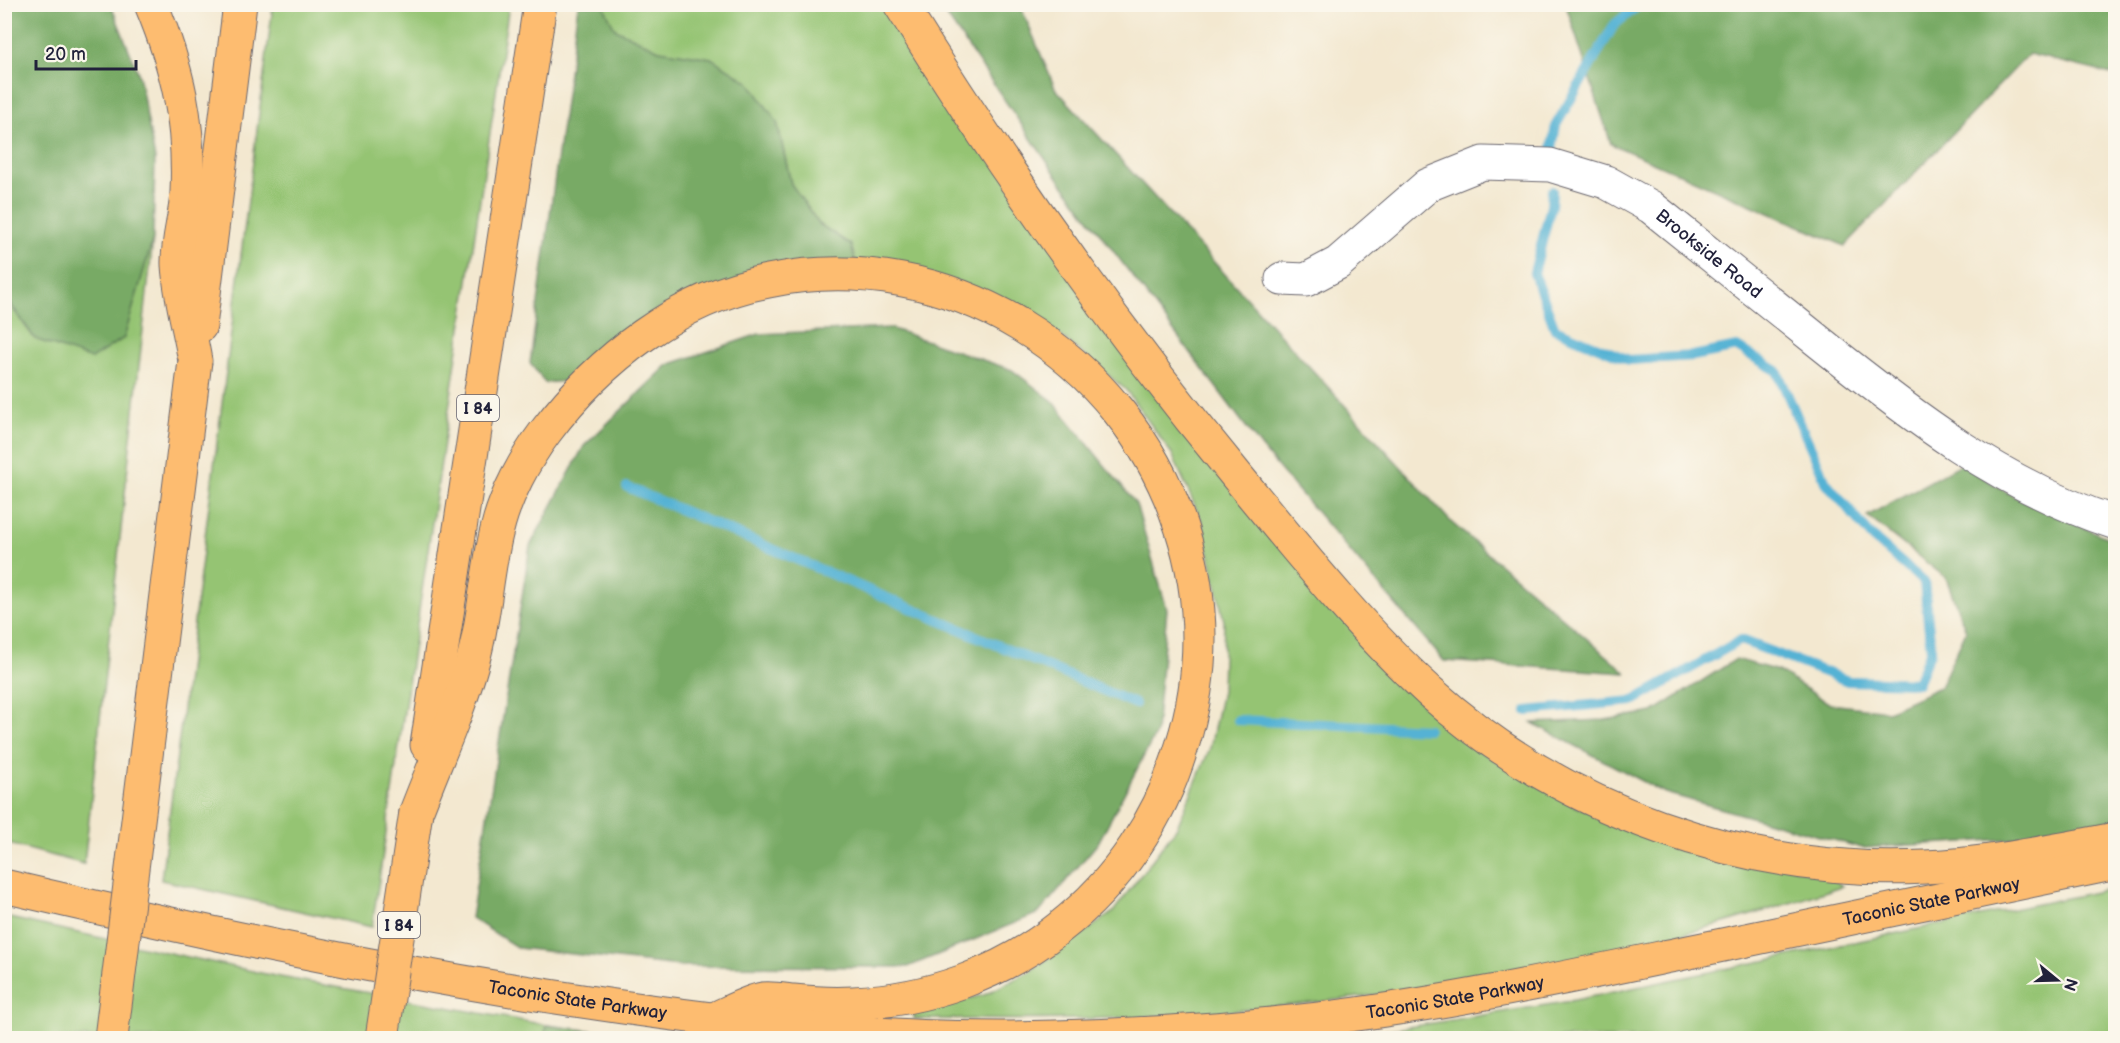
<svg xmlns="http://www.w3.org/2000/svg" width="2120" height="1043" viewBox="0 0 2120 1043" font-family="'Balsamiq Sans',sans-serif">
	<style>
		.green { fill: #95c473; stroke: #5c7357; stroke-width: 1.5 }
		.forest { fill: #78aa65; stroke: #4d6650; stroke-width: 1.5 }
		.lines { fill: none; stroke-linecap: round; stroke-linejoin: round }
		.stream { stroke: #55b2d4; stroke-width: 10 }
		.street-casing { stroke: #6b676f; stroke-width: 35 }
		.highway-casing { stroke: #6b676f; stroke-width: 35 }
		.street { stroke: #fff; stroke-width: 33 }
		.highway { stroke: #fdbc6f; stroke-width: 33 }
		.highway-bridge-casing { stroke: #6b676f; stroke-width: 35; stroke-linecap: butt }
		.highway-bridge { stroke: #fdbc6f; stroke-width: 33 }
		.labels { text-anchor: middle; stroke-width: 4.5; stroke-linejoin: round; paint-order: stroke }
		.shield { fill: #fbf7ec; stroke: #636270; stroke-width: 1.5 }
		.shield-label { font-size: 16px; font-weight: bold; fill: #22223b }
		.street-label { font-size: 18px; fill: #22223b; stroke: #fbf7ec }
	</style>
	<rect width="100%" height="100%" fill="#fbf7ec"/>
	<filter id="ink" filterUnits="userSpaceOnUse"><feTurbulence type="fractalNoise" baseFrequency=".0167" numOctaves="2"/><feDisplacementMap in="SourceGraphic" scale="12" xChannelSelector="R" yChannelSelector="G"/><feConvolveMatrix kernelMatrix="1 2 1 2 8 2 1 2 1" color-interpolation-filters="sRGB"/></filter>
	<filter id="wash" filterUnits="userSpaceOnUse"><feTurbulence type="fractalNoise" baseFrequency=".008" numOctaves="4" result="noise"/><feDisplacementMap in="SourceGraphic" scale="24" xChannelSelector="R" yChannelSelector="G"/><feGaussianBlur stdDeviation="1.35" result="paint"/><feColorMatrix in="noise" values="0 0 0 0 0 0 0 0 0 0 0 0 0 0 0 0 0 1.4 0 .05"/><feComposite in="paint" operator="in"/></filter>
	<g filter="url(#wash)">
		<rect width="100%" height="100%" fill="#f3e8d0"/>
		<path class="green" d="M 273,5 L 509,5 L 372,927 L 161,880 Z
			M 598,5 L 888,5 L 1384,667 L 1462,741 L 1577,807 L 1835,880 L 1842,886 C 1599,969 1337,1012 1080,1019 C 1025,1020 969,1019 914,1019 L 914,1011 L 984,995 L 1029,972 L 1113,912 L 1177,827 L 1210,748 L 1222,691 L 1224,621 L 1202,522 L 1172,454 L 1126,390 L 1056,332 L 855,260 L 851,245 L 819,224 L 791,184 L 777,122 L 711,58 L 659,50 L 615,29 L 603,5 Z
			M 153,239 L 84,864 L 5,843 L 4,297 L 35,339 L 124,338 Z
			M 2115,888 L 2115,1038 L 1339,1038 L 1565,1002 Z
			M 5,917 L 275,976 L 547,1025 L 544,1038 L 5,1038 Z"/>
		<path class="forest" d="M 5,4 L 111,5 L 139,75 L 155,159 L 153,239 L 124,338 L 91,359 L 35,339 L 5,296 Z
			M 578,5 L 603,5 L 615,29 L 659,50 L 711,58 L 749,82 L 777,122 L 791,184 L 819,224 L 851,245 L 855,260 L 661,308 L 567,381 L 545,383 L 530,363 Z
			M 939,5 L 1020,5 L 1055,88 L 1452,523 L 1627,673 L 1444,661 L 1265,452 L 1059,179 Z
			M 1566,5 L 2115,5 L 2115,75 L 2029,54 L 1845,246 L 1611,144 Z
			M 890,328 L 1012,370 L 1053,401 L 1136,504 L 1167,609 L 1156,733 L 1098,843 L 1039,913 L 908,967 L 679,966 L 518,948 L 471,918 L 530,546 L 584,446 L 668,365 L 759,334 Z
			M 1961,464 L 2015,497 L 2115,541 L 2115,822 L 2044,837 L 1862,848 L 1665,793 L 1532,723 L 1604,720 L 1653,712 L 1736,659 L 1778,671 L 1830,704 L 1888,711 L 1940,687 L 1966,631 L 1946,578 L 1867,516 Z
			M 547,1025 L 649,1038 L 544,1038 Z"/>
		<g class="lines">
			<path class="stream" d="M 1552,148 L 1556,125 L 1614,25 L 1640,4
				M 627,487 L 1135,704
				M 1527,711 L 1633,701 L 1741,640 L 1848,681 L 1917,683 L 1931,650 L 1924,582 L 1872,537 L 1826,482 L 1777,371 L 1737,347 L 1693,356 L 1629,360 L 1555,329 L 1534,273 L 1551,206 L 1552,191
				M 1238,720 L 1428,729"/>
		</g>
	</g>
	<g filter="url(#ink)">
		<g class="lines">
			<g class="street-casing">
				<g id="street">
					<path id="s1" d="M 1282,279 L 1306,280 L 1338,263 L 1428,185 L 1483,163 L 1550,165 L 1606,182 L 1651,207 C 1707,252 1763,297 1818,341 C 1909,414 2003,487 2116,523"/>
				</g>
			</g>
			<g class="highway-casing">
				<g id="highway">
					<path d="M 151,4 C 178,69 190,122 187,192 C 186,216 177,241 178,265 C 180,297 190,330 195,361"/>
					<path d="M 900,4 C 1002,168 1113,326 1236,475 C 1297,549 1358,626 1429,691 C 1561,810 1747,876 1925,867 C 1989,864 2052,851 2116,839"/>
					<path d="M 200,326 L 240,4"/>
					<path d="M 427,745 L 540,4"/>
					<path d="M 416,812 C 435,762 459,711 473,660 C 485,618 486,573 497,530 C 505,496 525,459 546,431 C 600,359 678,298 768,281 C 948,244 1125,355 1181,527 C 1205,601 1205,673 1182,746 C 1161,818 1118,882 1059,928 C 1001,974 928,1000 853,1003 C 833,1004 813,1003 793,1001 C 784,1000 772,998 763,999 C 747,1002 730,1012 716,1018"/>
					<path id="s2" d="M 4,886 C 200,932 396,974 595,1003 C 748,1026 901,1042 1056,1037 C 1135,1035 1214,1030 1292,1022 C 1424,1008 1554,980 1684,953 C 1828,923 1972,893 2116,863"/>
				</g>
			</g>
			<use href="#street" class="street"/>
			<use href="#highway" class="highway"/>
			<g class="highway-bridge-casing">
				<path id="highway-bridge" d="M 111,1038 L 195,361
					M 382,1038 L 416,812"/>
			</g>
			<use href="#highway-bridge" class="highway-bridge"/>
		</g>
	</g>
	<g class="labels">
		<g class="shield">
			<rect x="457" y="395" width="42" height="26" rx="4.5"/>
			<rect x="378" y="912" width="42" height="26" rx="4.5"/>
		</g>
		<g class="shield-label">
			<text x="478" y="414">I 84</text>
			<text x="399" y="931">I 84</text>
		</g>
		<g class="street-label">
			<text dy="6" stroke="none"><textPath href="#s1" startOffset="490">Brookside Road</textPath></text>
			<text dy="6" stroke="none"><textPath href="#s2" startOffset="1953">Taconic State Parkway</textPath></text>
			<text dy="6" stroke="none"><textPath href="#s2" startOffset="1467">Taconic State Parkway</textPath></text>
			<text dy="6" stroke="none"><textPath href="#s2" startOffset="585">Taconic State Parkway</textPath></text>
		</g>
	</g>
	<rect width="2120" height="1043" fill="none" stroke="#fbf7ec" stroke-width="24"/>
	<g transform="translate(2057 980) rotate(109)" stroke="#fbf7ec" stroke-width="4.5" paint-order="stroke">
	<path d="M0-4.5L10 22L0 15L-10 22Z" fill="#22223b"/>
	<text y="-9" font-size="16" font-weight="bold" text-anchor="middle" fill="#22223b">N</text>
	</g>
	<path d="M36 60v9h100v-9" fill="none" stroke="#22223b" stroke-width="3"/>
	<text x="45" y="60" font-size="18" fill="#22223b" stroke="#fbf7ec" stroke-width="4.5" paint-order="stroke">20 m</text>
</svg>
